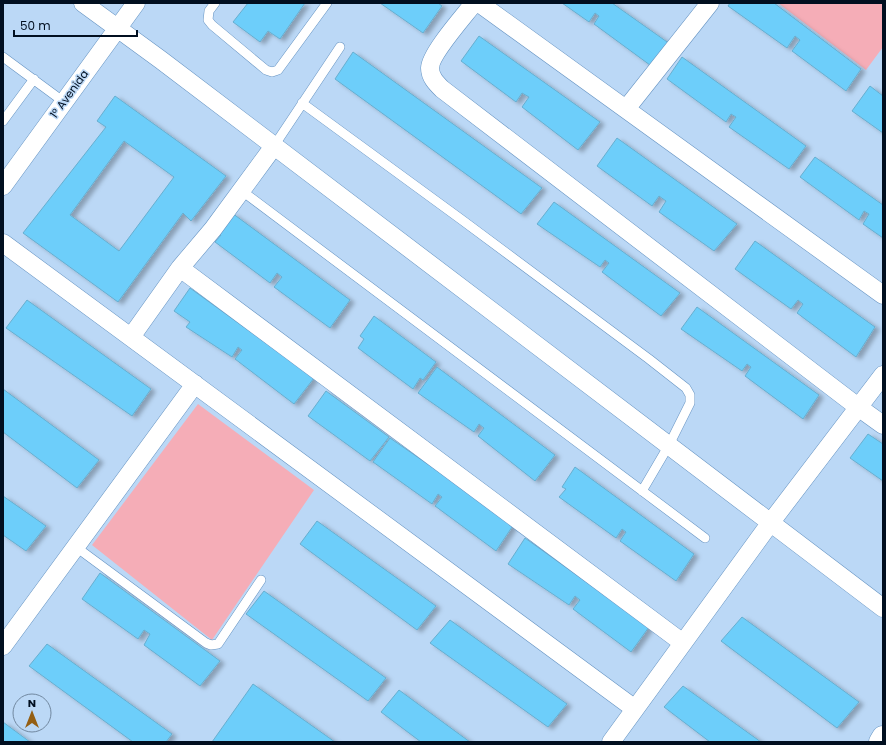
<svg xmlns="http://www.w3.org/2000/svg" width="886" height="745" viewBox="0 0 886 745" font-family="Poppins,sans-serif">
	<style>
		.green { fill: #f5adb7 }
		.building { fill: #6dcefa; stroke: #67aecf; fill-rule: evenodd; filter: url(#shadow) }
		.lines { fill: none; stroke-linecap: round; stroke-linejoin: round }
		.service-casing { stroke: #6593c2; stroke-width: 10 }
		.minor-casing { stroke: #6593c2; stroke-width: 19 }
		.tertiary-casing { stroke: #6593c2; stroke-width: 23 }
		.service { stroke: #fff; stroke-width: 9 }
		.minor { stroke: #fff; stroke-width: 18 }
		.tertiary { stroke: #fff; stroke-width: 22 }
		.labels { text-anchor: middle; stroke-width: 3; stroke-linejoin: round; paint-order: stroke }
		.street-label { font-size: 11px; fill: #010f20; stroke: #bbd8f6 }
	</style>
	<defs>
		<filter id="shadow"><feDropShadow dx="4.5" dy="2.5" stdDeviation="2" flood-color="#0004"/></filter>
	</defs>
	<rect width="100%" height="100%" fill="#bbd8f6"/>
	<path class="green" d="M 778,3 L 883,3 L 883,47 L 866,70 Z
		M 198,404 L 314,490 L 212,640 L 92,545 Z"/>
	<path class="building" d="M 248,3 L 305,3 L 280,39 L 268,31 L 260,42 L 233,22 Z
		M 380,3 L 438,3 L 442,6 L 423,33 Z
		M 562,3 L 612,3 L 670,44 L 654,68 L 594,24 L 599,16 L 595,13 L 589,22 Z
		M 730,3 L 774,3 L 861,69 L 846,91 L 792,51 L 800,40 L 795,36 L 787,48 L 728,6 Z
		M 479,36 L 600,122 L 578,150 L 522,107 L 529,97 L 522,93 L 516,102 L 461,61 Z
		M 353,52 L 542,188 L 521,214 L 335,79 Z
		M 682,57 L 806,146 L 789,169 L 729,127 L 736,117 L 731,114 L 726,122 L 667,79 Z
		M 870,86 L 883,96 L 883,133 L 852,111 Z
		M 115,96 L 226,176 L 191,221 L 183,213 L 118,302 L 23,233 L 106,127 L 97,121 ZM 124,141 L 174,177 L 119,251 L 70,215 Z
		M 617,138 L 737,224 L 714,251 L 659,212 L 666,201 L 659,196 L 652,206 L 597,166 Z
		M 815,157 L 883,205 L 883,238 L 863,224 L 869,214 L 864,211 L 859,220 L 800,177 Z
		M 554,202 L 680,293 L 661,316 L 602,272 L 609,263 L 605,260 L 600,267 L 537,224 Z
		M 232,213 L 350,300 L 330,328 L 274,287 L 282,277 L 277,273 L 270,283 L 215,242 L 221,235 L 216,232 Z
		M 755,241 L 875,327 L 856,357 L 797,313 L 803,304 L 798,300 L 791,309 L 735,269 Z
		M 190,288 L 314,378 L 294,404 L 235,359 L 242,350 L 238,347 L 232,357 L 186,327 L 190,322 L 174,311 Z
		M 27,300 L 151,389 L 132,416 L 6,328 Z
		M 697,307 L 819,395 L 803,419 L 745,376 L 751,367 L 747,364 L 742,371 L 681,329 Z
		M 374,316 L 436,362 L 423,380 L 420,378 L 413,389 L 358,348 L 364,339 L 360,336 Z
		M 437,367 L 555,455 L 535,481 L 478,436 L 484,428 L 479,424 L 474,432 L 418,393 Z
		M 3,389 L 99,460 L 77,488 L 3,432 Z
		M 326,391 L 389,437 L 370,461 L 308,416 Z
		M 868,434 L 883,444 L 883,481 L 850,458 Z
		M 390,438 L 514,524 L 496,551 L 435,506 L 442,497 L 438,494 L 432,504 L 373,462 Z
		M 575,467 L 694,554 L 676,581 L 620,541 L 626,532 L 622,529 L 616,538 L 559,497 L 566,489 L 562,487 Z
		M 3,496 L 46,526 L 26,551 L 3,535 Z
		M 317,521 L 436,606 L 417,630 L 300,544 Z
		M 525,538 L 649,627 L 631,652 L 573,609 L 580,600 L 575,596 L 569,605 L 508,564 Z
		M 100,573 L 220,661 L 200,686 L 144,645 L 150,634 L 144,630 L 138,639 L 82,599 Z
		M 264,591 L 386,678 L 368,701 L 246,614 Z
		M 742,617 L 859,702 L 837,728 L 721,641 Z
		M 450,620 L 567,704 L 548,727 L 430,643 Z
		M 47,644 L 172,734 L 166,742 L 133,742 L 29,666 Z
		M 253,684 L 335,742 L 212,742 Z
		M 683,686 L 761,742 L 710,742 L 664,707 Z
		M 399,690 L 470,742 L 421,742 L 381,712 Z
		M 3,722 L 30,742 L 3,742 Z"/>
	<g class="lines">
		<g class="service-casing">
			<path id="service" d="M 215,3 L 209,11 L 208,20 L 212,25 L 266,70 L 272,72 L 278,70 L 327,3
				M 3,57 L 64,102
				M 302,103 L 462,220 L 649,359 L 686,388 L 690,395 L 690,403 L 669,445 L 642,491
				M 3,121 L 34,79
				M 274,146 L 340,47
				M 242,191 L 705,538
				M 76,547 L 206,643 L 211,645 L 218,644 L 261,580"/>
		</g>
		<g class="minor-casing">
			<path id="minor" d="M 83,3 L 161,60 L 883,608
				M 474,3 C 464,16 430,54 430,68 C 430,77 436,83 442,89 L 858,407 L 883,425
				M 479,3 L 883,295
				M 626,109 L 710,3
				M 3,186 L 136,3
				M 3,243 L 635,709
				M 180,268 L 683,643
				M 131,337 L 180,268 L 213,229 L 274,146
				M 3,646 L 195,384
				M 611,742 L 771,522 L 883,375"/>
		</g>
		<g class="tertiary-casing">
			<path id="tertiary" d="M 880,742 L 883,737"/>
		</g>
		<use href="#service" class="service"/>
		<use href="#minor" class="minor"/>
		<use href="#tertiary" class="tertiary"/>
	</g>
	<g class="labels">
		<g class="street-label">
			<text transform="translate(69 94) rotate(-54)" y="4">1º Avenida</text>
		</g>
	</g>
	<rect width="886" height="745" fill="none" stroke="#010f20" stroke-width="8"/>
	<g transform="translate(32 713)"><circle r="19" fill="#bbd8f6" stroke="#7188a0"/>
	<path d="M0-3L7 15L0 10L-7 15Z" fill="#945f14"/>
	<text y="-6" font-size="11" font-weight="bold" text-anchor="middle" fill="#010f20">N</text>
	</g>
	<path d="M14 30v6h123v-6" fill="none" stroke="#010f20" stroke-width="2"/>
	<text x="20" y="30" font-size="12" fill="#010f20" stroke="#bbd8f6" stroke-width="3" paint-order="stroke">50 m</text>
</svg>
